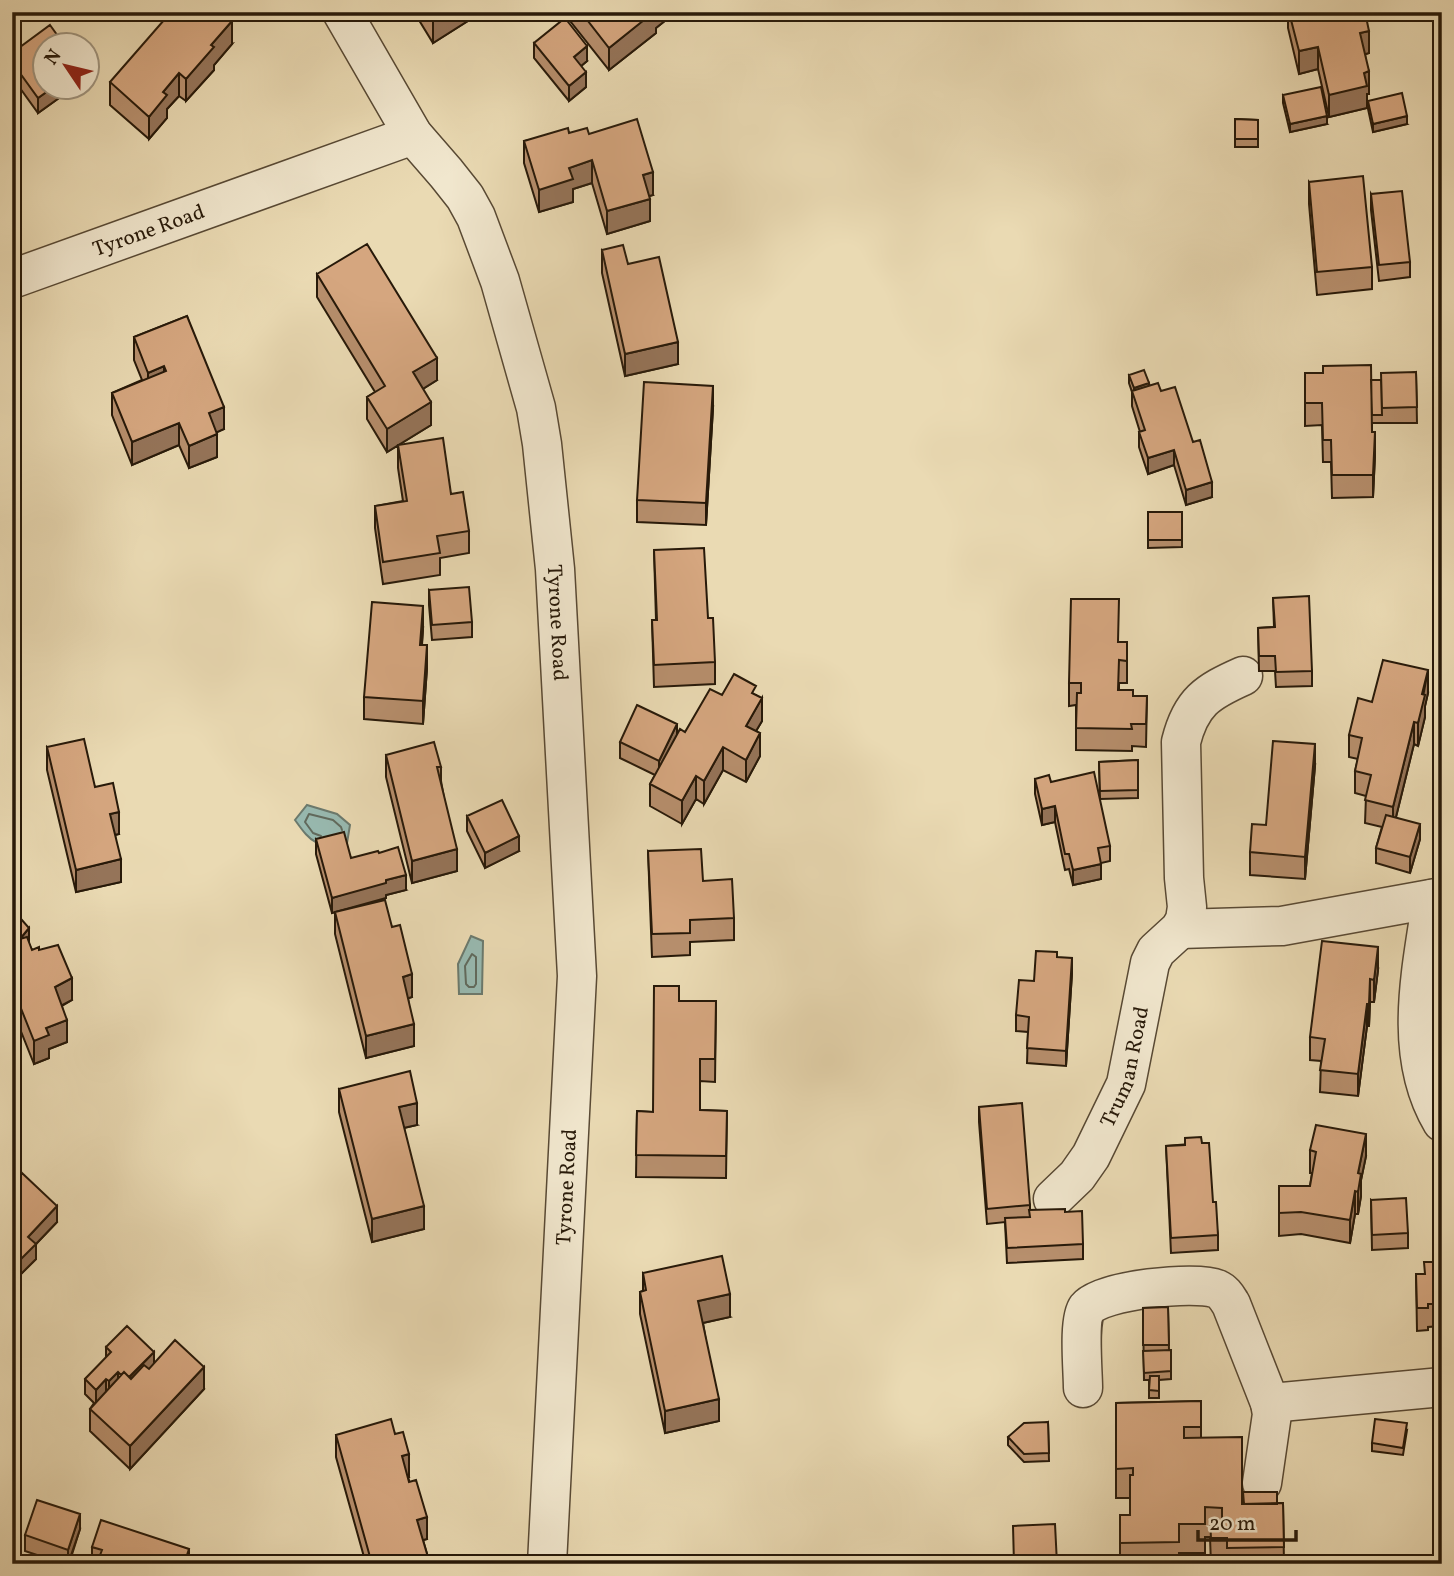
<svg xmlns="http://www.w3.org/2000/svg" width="1454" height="1576" viewBox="0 0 1454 1576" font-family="Vollkorn,serif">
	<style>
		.water { fill: #98bab1; stroke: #6b7a6e; stroke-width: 2 }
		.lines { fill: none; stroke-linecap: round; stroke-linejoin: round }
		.shore { stroke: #606a5d; stroke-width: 2 }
		.minor-casing { stroke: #584934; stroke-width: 41 }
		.minor { stroke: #f1e7ce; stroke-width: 38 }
		.wall { fill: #b78f6d; stroke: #271909; stroke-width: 2 }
		.shaded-wall { fill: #957459; stroke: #271909; stroke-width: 2 }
		.building { fill: #d5a67f; stroke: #271909; stroke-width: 2 }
		.labels { text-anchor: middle; stroke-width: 6; stroke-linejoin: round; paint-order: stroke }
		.street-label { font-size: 21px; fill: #271909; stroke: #f1e7ce }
	</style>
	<rect width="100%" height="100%" fill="#eadab3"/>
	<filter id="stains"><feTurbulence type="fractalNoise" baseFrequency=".00286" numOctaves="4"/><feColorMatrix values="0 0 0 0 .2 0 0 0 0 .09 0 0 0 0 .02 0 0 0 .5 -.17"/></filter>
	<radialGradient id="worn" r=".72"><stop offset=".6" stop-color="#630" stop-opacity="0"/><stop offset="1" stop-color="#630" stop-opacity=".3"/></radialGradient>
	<path class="water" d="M 307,805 L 337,814 L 350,825 L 347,843 C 316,847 312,844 295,820 Z
		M 471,936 L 483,941 L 482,994 L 459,994 L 458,964 Z"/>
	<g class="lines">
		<path class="shore" d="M 321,836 L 313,833 L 305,822 L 309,814 L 333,820 L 341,827 L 342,830
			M 472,954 L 476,957 L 476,984 L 474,987 L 469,987 L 466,984 L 465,966 Z"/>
		<g class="minor-casing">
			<g id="minor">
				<path id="s1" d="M 342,12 L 413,135 L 446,173 L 465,197 L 476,217 L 500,281 L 536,408 L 542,444 L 555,569 L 577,976 L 547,1564"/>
				<path id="s2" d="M 12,279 L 413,135"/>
				<path d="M 1432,899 C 1421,972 1402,1055 1442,1122"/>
				<path d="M 1180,929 L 1282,926 L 1442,897"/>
				<path id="s3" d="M 1053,1199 L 1077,1176 L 1091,1156 L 1126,1084 L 1150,963 L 1156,951 L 1180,929 L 1185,920 L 1187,907 L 1184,878 L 1181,742 C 1191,702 1207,692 1243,676"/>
				<path d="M 1083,1388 C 1083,1371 1078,1320 1087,1308 C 1101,1290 1196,1280 1217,1289 C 1224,1292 1227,1298 1231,1304 L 1270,1403 L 1272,1414 L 1262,1483"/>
				<path d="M 1270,1403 L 1442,1387"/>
			</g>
		</g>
		<use href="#minor" class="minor"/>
	</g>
	<path class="wall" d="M 414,12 L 482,12 L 433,43 Z
		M 563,12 L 676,12 L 656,28 L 656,33 L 609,70 Z
		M 1288,12 L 1365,12 L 1369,53 L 1365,54 L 1369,94 L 1367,94 L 1367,108 L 1329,117 L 1318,69 L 1299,74 L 1288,28 Z
		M 534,43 L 587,61 L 581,66 L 586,87 L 569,101 L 534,58 Z
		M 232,44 L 214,65 L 214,70 L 186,101 L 179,96 L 167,109 L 167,118 L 149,139 L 110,105 L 110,82 Z
		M 46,46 L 59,88 L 59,98 L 38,113 L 12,77 L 12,53 Z
		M 1283,95 L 1327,124 L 1290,132 L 1283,103 Z
		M 1368,101 L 1407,124 L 1373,132 L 1368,109 Z
		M 1235,119 L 1258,120 L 1258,147 L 1235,147 Z
		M 569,133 L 589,134 L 653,195 L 649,196 L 650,221 L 607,234 L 592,183 L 573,189 L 573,202 L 539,212 L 524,163 L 524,141 Z
		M 1309,182 L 1372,267 L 1372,289 L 1317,295 L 1309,204 Z
		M 1371,194 L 1410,262 L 1410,277 L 1379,281 L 1371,210 Z
		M 602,250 L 628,264 L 678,364 L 625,376 L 602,273 Z
		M 317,274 L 437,380 L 423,389 L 431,425 L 387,452 L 367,419 L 367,397 L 375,392 L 317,297 Z
		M 187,316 L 224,429 L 216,432 L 217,457 L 189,468 L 179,445 L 132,465 L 112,415 L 112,393 L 142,380 L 134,360 L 134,337 Z
		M 1416,372 L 1417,423 L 1372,423 L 1372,432 L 1375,455 L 1373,497 L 1332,498 L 1331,462 L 1323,462 L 1322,425 L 1305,426 L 1305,373 L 1371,380 L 1381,380 Z
		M 1129,375 L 1161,391 L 1193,442 L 1212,497 L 1186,505 L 1174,465 L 1148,474 L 1139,447 L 1139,432 L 1140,432 L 1132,406 L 1132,392 L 1129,383 Z
		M 713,408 L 706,525 L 637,522 L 637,500 Z
		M 398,445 L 451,494 L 469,531 L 469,553 L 440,558 L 440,575 L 383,584 L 375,528 L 375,506 L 403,501 L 398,468 Z
		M 1148,512 L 1182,512 L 1182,547 L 1148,548 Z
		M 654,550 L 715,662 L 715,684 L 654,687 L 652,620 L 656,620 Z
		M 429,590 L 472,622 L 472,637 L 432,640 L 429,605 Z
		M 1273,598 L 1312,671 L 1312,686 L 1276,687 L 1275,671 L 1259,671 L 1258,628 L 1274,627 Z
		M 423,629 L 422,645 L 427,668 L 423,724 L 364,719 L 364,697 Z
		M 1119,642 L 1127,642 L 1127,683 L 1119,683 L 1119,690 L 1133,696 L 1147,696 L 1146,747 L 1132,746 L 1132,751 L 1076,750 L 1076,705 L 1069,706 L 1069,683 Z
		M 1428,693 L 1425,706 L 1425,717 L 1418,746 L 1414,744 L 1396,817 L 1420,839 L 1410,873 L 1376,863 L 1376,848 L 1382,827 L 1365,823 L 1366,796 L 1355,793 L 1355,771 L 1358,759 L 1349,757 L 1349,735 L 1372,702 Z
		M 722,695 L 756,695 L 762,721 L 756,731 L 760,756 L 746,782 L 723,770 L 704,804 L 696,799 L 682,824 L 650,806 L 650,784 L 655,775 L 620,758 L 620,742 L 677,736 L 685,732 Z
		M 47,747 L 95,787 L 119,834 L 115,835 L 121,882 L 76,892 L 47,770 Z
		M 386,755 L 441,767 L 441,781 L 457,871 L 412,883 L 386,777 Z
		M 1138,760 L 1138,798 L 1100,799 L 1099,762 Z
		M 1315,766 L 1305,879 L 1250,875 L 1250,852 L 1266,825 Z
		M 1035,779 L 1051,782 L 1110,846 L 1110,861 L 1101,863 L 1101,879 L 1073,885 L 1069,869 L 1065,870 L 1055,822 L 1042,825 L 1035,794 Z
		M 467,816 L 519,851 L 485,868 L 467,831 Z
		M 316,839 L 406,890 L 386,895 L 386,898 L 340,911 L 392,927 L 412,997 L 408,998 L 414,1046 L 366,1058 L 335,934 L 335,912 L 332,913 L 316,854 Z
		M 648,851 L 703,881 L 734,918 L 734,940 L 690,942 L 690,955 L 652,957 Z
		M 12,912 L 32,950 L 39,950 L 72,1000 L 62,1006 L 67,1042 L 49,1049 L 49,1058 L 34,1064 L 12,1009 Z
		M 1057,957 L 1072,973 L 1066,1066 L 1027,1063 L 1028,1032 L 1016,1031 L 1016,1015 L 1034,981 Z
		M 1378,970 L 1374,1002 L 1370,1002 L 1369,1026 L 1367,1026 L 1358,1096 L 1320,1092 L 1321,1061 L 1310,1060 L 1310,1037 Z
		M 679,1001 L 716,1001 L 715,1082 L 700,1081 L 700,1110 L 727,1111 L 726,1178 L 636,1177 L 637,1111 L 653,1112 Z
		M 339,1089 L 417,1125 L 404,1128 L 424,1229 L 372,1242 L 339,1112 Z
		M 979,1107 L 1030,1205 L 1030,1210 L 1065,1212 L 1083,1244 L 1083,1259 L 1007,1263 L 1005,1222 L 987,1224 L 979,1122 Z
		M 1202,1143 L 1218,1235 L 1218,1250 L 1171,1253 L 1166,1146 Z
		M 1310,1150 L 1366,1156 L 1361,1180 L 1361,1196 L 1358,1214 L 1355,1214 L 1350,1243 L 1301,1234 L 1279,1236 L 1279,1186 L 1310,1186 L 1312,1173 L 1310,1173 Z
		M 12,1183 L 57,1222 L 36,1244 L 36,1259 L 20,1275 L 12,1268 Z
		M 1371,1200 L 1408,1233 L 1408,1248 L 1372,1250 Z
		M 1442,1262 L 1442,1326 L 1428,1327 L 1428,1330 L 1417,1331 L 1416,1274 L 1424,1274 Z
		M 643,1273 L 730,1317 L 703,1323 L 719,1421 L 665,1433 L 640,1314 L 640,1292 L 643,1291 Z
		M 1168,1307 L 1169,1350 L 1171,1350 L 1171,1379 L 1159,1380 L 1159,1398 L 1149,1398 L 1149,1380 L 1144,1380 L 1143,1308 Z
		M 106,1347 L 154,1363 L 204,1389 L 130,1469 L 90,1431 L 90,1409 L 94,1403 L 85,1394 L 85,1379 L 106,1358 Z
		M 1201,1401 L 1201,1438 L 1242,1504 L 1283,1503 L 1284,1564 L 1211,1564 L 1210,1537 L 1205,1537 L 1205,1553 L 1179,1553 L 1179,1564 L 1120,1564 L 1120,1515 L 1130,1515 L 1130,1498 L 1116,1498 L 1116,1403 Z
		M 1048,1422 L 1049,1461 L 1024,1462 L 1008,1445 L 1008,1437 Z
		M 1407,1430 L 1403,1455 L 1372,1451 L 1372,1443 Z
		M 395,1434 L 409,1477 L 408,1477 L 427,1539 L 423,1540 L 430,1564 L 366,1564 L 336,1457 L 336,1435 Z
		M 1442,1490 L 1442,1537 L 1435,1536 L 1435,1513 Z
		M 80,1529 L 69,1564 L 64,1564 L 25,1551 L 25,1535 Z
		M 92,1547 L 189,1564 L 97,1564 L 92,1562 Z"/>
	<path class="shaded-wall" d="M 446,12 L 482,12 L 433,43 L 433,20 Z
		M 653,12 L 676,12 L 656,28 L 656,33 L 609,70 L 609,48 Z
		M 232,21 L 232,44 L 214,65 L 214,70 L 186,101 L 186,79 L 211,45 Z
		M 1369,31 L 1369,53 L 1360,56 L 1360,33 Z
		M 587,46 L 587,61 L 574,72 L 574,57 Z
		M 1318,47 L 1318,69 L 1299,74 L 1299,51 Z
		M 1369,71 L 1369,94 L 1367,94 L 1367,108 L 1329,117 L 1329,95 L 1364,73 Z
		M 586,72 L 586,87 L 569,101 L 569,86 Z
		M 179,73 L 179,96 L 167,109 L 167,118 L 149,139 L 149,117 L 163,92 Z
		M 52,88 L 59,88 L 59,98 L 38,113 L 38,98 Z
		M 1327,116 L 1327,124 L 1290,132 L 1290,124 Z
		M 1407,116 L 1407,124 L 1373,132 L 1373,124 Z
		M 592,160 L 592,183 L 573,189 L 573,202 L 539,212 L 539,190 L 569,168 Z
		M 653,172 L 653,195 L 643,198 L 643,175 Z
		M 650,199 L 650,221 L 607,234 L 607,211 Z
		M 678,342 L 678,364 L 625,376 L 625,354 Z
		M 437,358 L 437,380 L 413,395 L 413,372 Z
		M 164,366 L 164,388 L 148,395 L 148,373 Z
		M 1149,383 L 1149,391 L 1134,396 L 1134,388 Z
		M 713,386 L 713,408 L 706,525 L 706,503 Z
		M 431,402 L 431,425 L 387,452 L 387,429 Z
		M 224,407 L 224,429 L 209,436 L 209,413 Z
		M 179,423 L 179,445 L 132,465 L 132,442 Z
		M 1375,432 L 1375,455 L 1373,497 L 1373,475 Z
		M 217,434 L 217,457 L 189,468 L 189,446 Z
		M 1174,450 L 1174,465 L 1148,474 L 1148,458 Z
		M 1212,482 L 1212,497 L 1186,505 L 1186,490 Z
		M 423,606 L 423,629 L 420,667 L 420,645 Z
		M 427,645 L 427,668 L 423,724 L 423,701 Z
		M 1428,670 L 1428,693 L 1425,706 L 1425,717 L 1418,746 L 1418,723 Z
		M 762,698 L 762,721 L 746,748 L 746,726 Z
		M 1414,722 L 1414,744 L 1393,829 L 1393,807 Z
		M 677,724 L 677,739 L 659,776 L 659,761 Z
		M 760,733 L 760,756 L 746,782 L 746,760 Z
		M 1315,744 L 1315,766 L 1305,879 L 1305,857 Z
		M 723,747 L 723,770 L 704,804 L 704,781 Z
		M 696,776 L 696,799 L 682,824 L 682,801 Z
		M 1055,806 L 1055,822 L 1042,825 L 1042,809 Z
		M 119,812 L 119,834 L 110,836 L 110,814 Z
		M 1420,824 L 1420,839 L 1410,873 L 1410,857 Z
		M 519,836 L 519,851 L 485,868 L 485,853 Z
		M 457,849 L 457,871 L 412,883 L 412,861 Z
		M 121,859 L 121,882 L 76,892 L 76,870 Z
		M 1101,864 L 1101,879 L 1073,885 L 1073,870 Z
		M 406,875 L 406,890 L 386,895 L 386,898 L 332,913 L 332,898 L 386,880 Z
		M 29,928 L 29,950 L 20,939 Z
		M 1378,947 L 1378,970 L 1374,1002 L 1374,980 Z
		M 1072,958 L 1072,973 L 1066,1066 L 1066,1051 Z
		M 412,974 L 412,997 L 403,1000 L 403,977 Z
		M 72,978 L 72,1000 L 55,1009 L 55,987 Z
		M 1370,979 L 1370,1002 L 1369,1026 L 1369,1004 Z
		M 1367,1004 L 1367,1026 L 1358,1096 L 1358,1074 Z
		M 67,1020 L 67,1042 L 49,1049 L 49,1058 L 34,1064 L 34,1041 L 46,1028 Z
		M 414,1024 L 414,1046 L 366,1058 L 366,1036 Z
		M 417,1103 L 417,1125 L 399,1129 L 399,1107 Z
		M 1366,1134 L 1366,1156 L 1361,1180 L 1361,1196 L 1358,1214 L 1358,1173 Z
		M 1355,1191 L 1355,1214 L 1350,1243 L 1350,1220 Z
		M 57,1206 L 57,1222 L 36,1244 L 36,1259 L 20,1275 L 20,1260 L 28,1237 Z
		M 424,1206 L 424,1229 L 372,1242 L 372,1219 Z
		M 730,1294 L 730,1317 L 698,1324 L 698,1301 Z
		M 154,1352 L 154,1368 L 126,1381 Z
		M 204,1367 L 204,1389 L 130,1469 L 130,1446 Z
		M 118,1372 L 118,1388 L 109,1397 L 109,1381 Z
		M 106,1379 L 106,1394 L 96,1405 L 96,1390 Z
		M 719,1399 L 719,1421 L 665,1433 L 665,1411 Z
		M 409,1454 L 409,1477 L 402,1478 L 402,1456 Z
		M 80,1514 L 80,1529 L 68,1564 L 68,1550 Z
		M 427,1517 L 427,1539 L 417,1542 L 417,1520 Z
		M 189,1549 L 189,1564 L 184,1564 Z"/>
	<path class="building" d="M 171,12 L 222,12 L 232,21 L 211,45 L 214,47 L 186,79 L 179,73 L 163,92 L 167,95 L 149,117 L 110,82 Z
		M 428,12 L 446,12 L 433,20 Z
		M 581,12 L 654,12 L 609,48 Z
		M 1289,12 L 1365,12 L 1369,31 L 1360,33 L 1369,71 L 1364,73 L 1367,86 L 1329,95 L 1318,47 L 1299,51 Z
		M 565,18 L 587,46 L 574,57 L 586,72 L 569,86 L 534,43 Z
		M 50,25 L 65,46 L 46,46 L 46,88 L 52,88 L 38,98 L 12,62 L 12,53 Z
		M 1321,87 L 1327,116 L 1290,124 L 1283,95 Z
		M 1402,93 L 1407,116 L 1373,124 L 1368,101 Z
		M 637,119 L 653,172 L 643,175 L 650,199 L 607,211 L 592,160 L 569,168 L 573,179 L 539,190 L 524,141 L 568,128 L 569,133 L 587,128 L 589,134 Z
		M 1235,119 L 1258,120 L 1258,139 L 1235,139 Z
		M 1363,176 L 1372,267 L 1317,272 L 1309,182 Z
		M 1402,191 L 1410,262 L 1379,265 L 1371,194 Z
		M 367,244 L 437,358 L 413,372 L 431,402 L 387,429 L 367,397 L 385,386 L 317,274 Z
		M 623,245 L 628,264 L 659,257 L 678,342 L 625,354 L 602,250 Z
		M 187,316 L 224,407 L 209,413 L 217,434 L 189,446 L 179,423 L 132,442 L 112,393 L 166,371 L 164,366 L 148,373 L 134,337 Z
		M 1371,365 L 1372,432 L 1375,432 L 1373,475 L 1332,475 L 1331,440 L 1323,440 L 1322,403 L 1305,403 L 1305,373 L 1323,373 L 1323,366 Z
		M 1144,370 L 1149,383 L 1134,388 L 1129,375 Z
		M 1416,372 L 1417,407 L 1382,408 L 1381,373 Z
		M 1371,380 L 1381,380 L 1382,415 L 1372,415 Z
		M 644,382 L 713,386 L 706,503 L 637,500 Z
		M 1158,383 L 1161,391 L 1175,387 L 1193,442 L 1200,440 L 1212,482 L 1186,490 L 1174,450 L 1148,458 L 1139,432 L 1145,430 L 1132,391 Z
		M 443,438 L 451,494 L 463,492 L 469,531 L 437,536 L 440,553 L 383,562 L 375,506 L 407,501 L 398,445 Z
		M 1148,512 L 1182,512 L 1182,540 L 1148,540 Z
		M 704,548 L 708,618 L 713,618 L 715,662 L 654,665 L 652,620 L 657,620 L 654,550 Z
		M 469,587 L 472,622 L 432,625 L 429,590 Z
		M 1309,596 L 1312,671 L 1276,672 L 1275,656 L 1259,656 L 1258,628 L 1275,627 L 1273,598 Z
		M 1071,599 L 1119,599 L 1118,642 L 1127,642 L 1127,661 L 1119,660 L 1118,690 L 1133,690 L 1133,696 L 1147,696 L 1146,724 L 1131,724 L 1132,729 L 1076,728 L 1077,693 L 1081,693 L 1081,683 L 1069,683 Z
		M 372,602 L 423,606 L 420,645 L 427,645 L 423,701 L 364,697 Z
		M 1383,660 L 1428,670 L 1422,694 L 1425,695 L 1418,723 L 1414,722 L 1393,807 L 1365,800 L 1371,775 L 1355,771 L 1362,738 L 1349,735 L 1358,698 L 1372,702 Z
		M 734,674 L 756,686 L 752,693 L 762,698 L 746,726 L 760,733 L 746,760 L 723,747 L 704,781 L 696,776 L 682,801 L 650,784 L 680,729 L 685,732 L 710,689 L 722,695 Z
		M 637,705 L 677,724 L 659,761 L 620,742 Z
		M 84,739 L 95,787 L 113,783 L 119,812 L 110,814 L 121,859 L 76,870 L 47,747 Z
		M 1273,741 L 1315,744 L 1305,857 L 1250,852 L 1252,824 L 1266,825 Z
		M 434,742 L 441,767 L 437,767 L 457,849 L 412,861 L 386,755 Z
		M 1138,760 L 1138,790 L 1100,791 L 1099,762 Z
		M 1094,772 L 1110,846 L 1098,848 L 1101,864 L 1073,870 L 1069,854 L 1065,854 L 1055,806 L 1042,809 L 1035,779 L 1049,775 L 1051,782 Z
		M 502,800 L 519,836 L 485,853 L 467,816 Z
		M 1386,815 L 1420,824 L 1410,857 L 1376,848 Z
		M 344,832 L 351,858 L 378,851 L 379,853 L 398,847 L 406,875 L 386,880 L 386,883 L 332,898 L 316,839 Z
		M 701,849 L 703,881 L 732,879 L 734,918 L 690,920 L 690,933 L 652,934 L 648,851 Z
		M 385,900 L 392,927 L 400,925 L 412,974 L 403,977 L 414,1024 L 366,1036 L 335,912 Z
		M 14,911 L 29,928 L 20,939 L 27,937 L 32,950 L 39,947 L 39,950 L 58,945 L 72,978 L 55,987 L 67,1020 L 46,1028 L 49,1035 L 34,1041 L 12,986 L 12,912 Z
		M 1322,941 L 1378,947 L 1374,980 L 1370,979 L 1369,1004 L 1367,1004 L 1358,1074 L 1320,1070 L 1325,1039 L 1310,1037 Z
		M 1036,951 L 1057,952 L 1057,957 L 1072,958 L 1066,1051 L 1027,1048 L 1029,1017 L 1016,1015 L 1019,980 L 1034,981 Z
		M 654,986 L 679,986 L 679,1001 L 716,1001 L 715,1059 L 700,1059 L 700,1110 L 727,1111 L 726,1156 L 636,1155 L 637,1111 L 653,1112 Z
		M 410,1071 L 417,1103 L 399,1107 L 424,1206 L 372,1219 L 339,1089 Z
		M 1022,1103 L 1030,1205 L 987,1209 L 979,1107 Z
		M 1316,1125 L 1366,1134 L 1358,1173 L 1361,1174 L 1358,1192 L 1355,1191 L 1350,1220 L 1301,1212 L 1279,1213 L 1279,1186 L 1310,1186 L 1316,1152 L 1310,1150 Z
		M 1201,1137 L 1202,1143 L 1209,1143 L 1213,1202 L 1216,1202 L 1218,1235 L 1171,1238 L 1166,1146 L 1185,1145 L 1185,1138 Z
		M 22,1173 L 57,1206 L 28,1237 L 36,1244 L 20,1260 L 12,1252 L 12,1183 Z
		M 1406,1198 L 1408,1233 L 1372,1235 L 1371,1200 Z
		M 1065,1209 L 1065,1212 L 1082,1211 L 1083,1244 L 1007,1248 L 1005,1218 L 1030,1217 L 1029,1210 Z
		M 722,1256 L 730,1294 L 698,1301 L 719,1399 L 665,1411 L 640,1292 L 646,1290 L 643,1273 Z
		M 1424,1262 L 1442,1262 L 1442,1304 L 1428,1304 L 1428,1308 L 1417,1308 L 1416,1274 L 1425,1274 Z
		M 1168,1307 L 1169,1345 L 1143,1345 L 1143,1308 Z
		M 127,1326 L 154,1352 L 129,1377 L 124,1372 L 121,1375 L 118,1372 L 109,1381 L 106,1379 L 96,1390 L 85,1379 L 111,1352 L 106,1347 Z
		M 175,1340 L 204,1367 L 130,1446 L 90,1409 L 124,1372 L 131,1379 L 144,1365 L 149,1369 Z
		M 1171,1350 L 1171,1371 L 1144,1373 L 1143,1351 Z
		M 1150,1376 L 1159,1376 L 1159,1391 L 1149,1390 Z
		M 1201,1401 L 1201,1427 L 1184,1427 L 1184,1438 L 1242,1437 L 1242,1504 L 1283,1503 L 1284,1547 L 1227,1548 L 1227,1538 L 1211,1538 L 1210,1520 L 1222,1520 L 1222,1508 L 1205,1507 L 1205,1524 L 1179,1524 L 1179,1542 L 1120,1543 L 1120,1515 L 1130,1515 L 1130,1475 L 1133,1475 L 1133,1468 L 1116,1469 L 1116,1403 Z
		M 391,1419 L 395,1434 L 403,1432 L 409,1454 L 402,1456 L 409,1482 L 416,1480 L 427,1517 L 417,1520 L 430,1564 L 372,1564 L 336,1435 Z
		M 1375,1419 L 1407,1423 L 1403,1448 L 1372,1443 Z
		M 1048,1422 L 1049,1453 L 1024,1454 L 1008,1437 L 1024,1423 Z
		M 1439,1489 L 1442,1490 L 1442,1514 L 1435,1513 Z
		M 1243,1492 L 1277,1492 L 1277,1504 L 1244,1504 Z
		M 37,1500 L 80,1514 L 68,1550 L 25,1535 Z
		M 101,1520 L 189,1549 L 184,1564 L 109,1564 L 109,1562 L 99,1558 L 102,1550 L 92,1547 Z
		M 1055,1524 L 1057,1564 L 1014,1564 L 1013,1526 Z"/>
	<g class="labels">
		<g class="street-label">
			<text dy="7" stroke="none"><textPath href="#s2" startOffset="145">Tyrone Road</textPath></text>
			<text dy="7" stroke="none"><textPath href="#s1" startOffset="662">Tyrone Road</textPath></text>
			<text dy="7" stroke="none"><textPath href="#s3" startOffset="154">Truman Road</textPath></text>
			<text transform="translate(566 1187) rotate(-87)" y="7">Tyrone Road</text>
		</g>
	</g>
	<rect width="1454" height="1576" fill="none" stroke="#eadab3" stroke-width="42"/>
	<rect x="14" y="14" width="1426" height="1548" fill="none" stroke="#271909" stroke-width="3.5"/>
	<rect x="21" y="21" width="1412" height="1534" fill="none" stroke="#271909" stroke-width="2"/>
	<g transform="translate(66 66) rotate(305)"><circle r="33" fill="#f1e7ce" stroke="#a0957f" stroke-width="2"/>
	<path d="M0-5L12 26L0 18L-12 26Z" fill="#8f2418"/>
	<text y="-10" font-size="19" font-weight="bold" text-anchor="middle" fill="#271909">N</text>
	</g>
	<path d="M1198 1530v10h98v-10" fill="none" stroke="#271909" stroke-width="3.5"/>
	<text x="1209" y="1530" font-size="21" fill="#271909" stroke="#f1e7ce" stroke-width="5" paint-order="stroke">20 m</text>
	<rect width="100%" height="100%" filter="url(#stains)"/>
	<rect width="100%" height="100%" fill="url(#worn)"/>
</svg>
